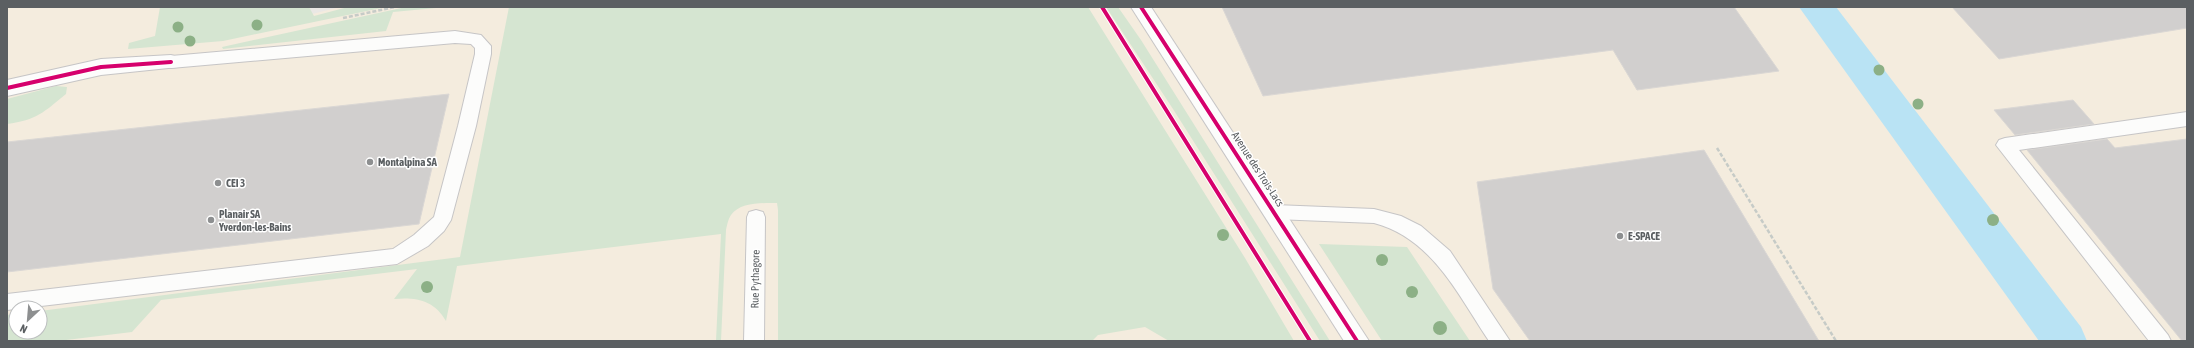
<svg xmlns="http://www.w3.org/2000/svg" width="2194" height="348" viewBox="0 0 2194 348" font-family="'Asap Condensed',sans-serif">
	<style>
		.commercial { fill: #f4ecde; fill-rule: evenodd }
		.green { fill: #d5e5d1 }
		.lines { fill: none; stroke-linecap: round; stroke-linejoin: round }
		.canal { fill: #b9e3f4; fill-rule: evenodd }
		.building { fill: #d1cfce; stroke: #dad7d4 }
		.service-casing { stroke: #c6c5c6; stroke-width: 2 }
		.minor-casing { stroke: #c6c5c6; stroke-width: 2 }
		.tertiary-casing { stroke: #c6c5c6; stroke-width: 2 }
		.path { stroke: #c6cbc7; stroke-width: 2.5; stroke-dasharray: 4 2; stroke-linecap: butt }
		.service { fill: #fcfcfb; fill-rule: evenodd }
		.minor { fill: #fcfcfb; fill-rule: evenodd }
		.tertiary { fill: #fcfcfb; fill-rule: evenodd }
		.cycleway-casing { stroke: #fff; stroke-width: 6 }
		.cycleway { stroke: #d6006c; stroke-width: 4 }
		.tree { fill: #8cb086 }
		.poi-dot { fill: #8d8f90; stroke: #fff; stroke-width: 1.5 }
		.labels { text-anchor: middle; stroke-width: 3; stroke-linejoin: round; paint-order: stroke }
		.poi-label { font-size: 11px; font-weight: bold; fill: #5b5f62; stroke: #fff; text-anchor: start }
		.street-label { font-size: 11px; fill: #5b5f62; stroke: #fff }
	</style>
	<rect width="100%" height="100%" fill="#eae8e5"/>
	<path class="commercial" d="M 7,7 L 309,7 L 312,14 L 340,7 L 2187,7 L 2187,341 L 7,341 ZM 16,308 L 40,308 L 40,332 L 16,332 Z"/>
	<path class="green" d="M 160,7 L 309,7 L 314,16 L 348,7 L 386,7 L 223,41 L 128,49 L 129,43 L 155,36 Z
		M 406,7 L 447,7 L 393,12 L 386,31 L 223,49 L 222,47 Z
		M 509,7 L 1088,7 L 1245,258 L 1294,341 L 1169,341 L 1145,327 L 1098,335 L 1092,341 L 778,341 L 778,210 L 777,203 C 763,203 740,202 731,215 C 728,219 727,226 726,230 L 721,341 L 716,341 L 721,234 L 457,266 L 446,321 C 434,300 416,297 394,299 L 417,269 L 161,300 L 132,332 L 58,341 L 7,341 L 7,315 L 16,314 L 16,332 L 40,332 L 40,311 L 460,257 Z
		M 1106,7 L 1118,7 L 1141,40 L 1330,341 L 1320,341 L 1173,109 Z
		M 56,86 L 67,87 L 66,94 C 44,112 37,120 7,124 L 7,99 Z
		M 1319,244 L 1407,247 L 1470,341 L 1382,341 Z"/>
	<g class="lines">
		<path class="canal" d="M 1799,7 L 1836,7 L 2081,327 L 2087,341 L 2039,341 Z"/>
	</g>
	<path class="building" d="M 1222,7 L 1734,7 L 1779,71 L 1637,90 L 1613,50 L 1263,96 Z
		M 1952,7 L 2187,7 L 2187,28 L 1999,59 Z
		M 449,94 L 419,224 L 7,272 L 7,142 Z
		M 2073,100 L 2094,124 L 2015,135 L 1994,110 Z
		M 2107,139 L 2115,148 L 2187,139 L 2187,341 L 2182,341 L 2027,150 Z
		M 1704,150 L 1819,341 L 1530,341 L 1493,289 L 1477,182 Z"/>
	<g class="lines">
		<g class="service-casing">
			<path id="service" d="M 455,31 L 481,35 L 491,46 L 491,54 L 476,126 L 451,220 L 444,231 L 428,246 L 397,264 L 7,310 L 7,294 L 393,249 L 414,235 L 434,217 L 458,126 L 475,54 L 475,48 L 471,44 L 455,43 L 171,68 L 165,66 L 163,62 L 165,58 L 171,56 Z
				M 2187,112 L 2187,126 L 2019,150 L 2168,335 L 2171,341 L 2149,341 L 1996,145 L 1999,140 L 2005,138 Z
				M 1275,205 L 1374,209 L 1401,216 L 1421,226 L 1450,251 L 1510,341 L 1489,341 C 1458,295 1432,238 1374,223 L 1275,219 L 1268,217 L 1266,212 L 1268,207 Z
				M 756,210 L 763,212 L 765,217 L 764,341 L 744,341 L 747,217 L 749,212 Z"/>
		</g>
		<g class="minor-casing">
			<path id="minor" d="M 171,55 L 178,57 L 181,62 L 178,67 L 101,75 L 7,96 L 7,80 L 101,59 Z"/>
		</g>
		<g class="tertiary-casing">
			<path id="tertiary" d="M 1131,7 L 1151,7 L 1369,341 L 1344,341 Z"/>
		</g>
		<path class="path" d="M 343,18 L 395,7
			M 1717,148 L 1836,341"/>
		<use href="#service" class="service"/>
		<use href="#minor" class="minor"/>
		<use href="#tertiary" class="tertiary"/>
		<g class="cycleway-casing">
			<path id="cycleway" d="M 1102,7 L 1310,341
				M 1141,7 L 1357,341
				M 7,88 L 101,67 L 171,62"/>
		</g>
		<use href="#cycleway" class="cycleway"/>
	</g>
	<g class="tree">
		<circle cx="257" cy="25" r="5.5"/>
		<circle cx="178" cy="27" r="5.5"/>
		<circle cx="190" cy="41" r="5.5"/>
		<circle cx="1879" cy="70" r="5.5"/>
		<circle cx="1918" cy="104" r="5.5"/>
		<circle cx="1993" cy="220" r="6"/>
		<circle cx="1223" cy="235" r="6"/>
		<circle cx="1382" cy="260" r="6"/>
		<circle cx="427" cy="287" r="6"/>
		<circle cx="1412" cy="292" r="6"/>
		<circle cx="1440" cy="328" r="7"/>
	</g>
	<g class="poi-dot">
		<circle cx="370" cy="162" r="4"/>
		<circle cx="218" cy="183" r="4"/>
		<circle cx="211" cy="220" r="4"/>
		<circle cx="1620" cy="236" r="4"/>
	</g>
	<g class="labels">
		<g class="poi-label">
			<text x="378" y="166">Montalpina SA</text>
			<text x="226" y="187">CEI 3</text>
			<text x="219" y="218">Planair SA<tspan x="219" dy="13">Yverdon-les-Bains</tspan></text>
			<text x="1628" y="240">E-SPACE</text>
		</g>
		<g class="street-label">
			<text transform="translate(1258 169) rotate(57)" y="4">Avenue des Trois-Lacs</text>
			<text transform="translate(755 279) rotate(-89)" y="4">Rue Pythagore</text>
		</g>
	</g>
	<rect width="2194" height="348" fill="none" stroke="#5b5f62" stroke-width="16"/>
	<g transform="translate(28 320) rotate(206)"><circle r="19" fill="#ffffff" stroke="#bdbfc0"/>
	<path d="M0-3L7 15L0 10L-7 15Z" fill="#8d8f90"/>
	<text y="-6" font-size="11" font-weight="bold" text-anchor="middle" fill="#5b5f62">N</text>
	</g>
</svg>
